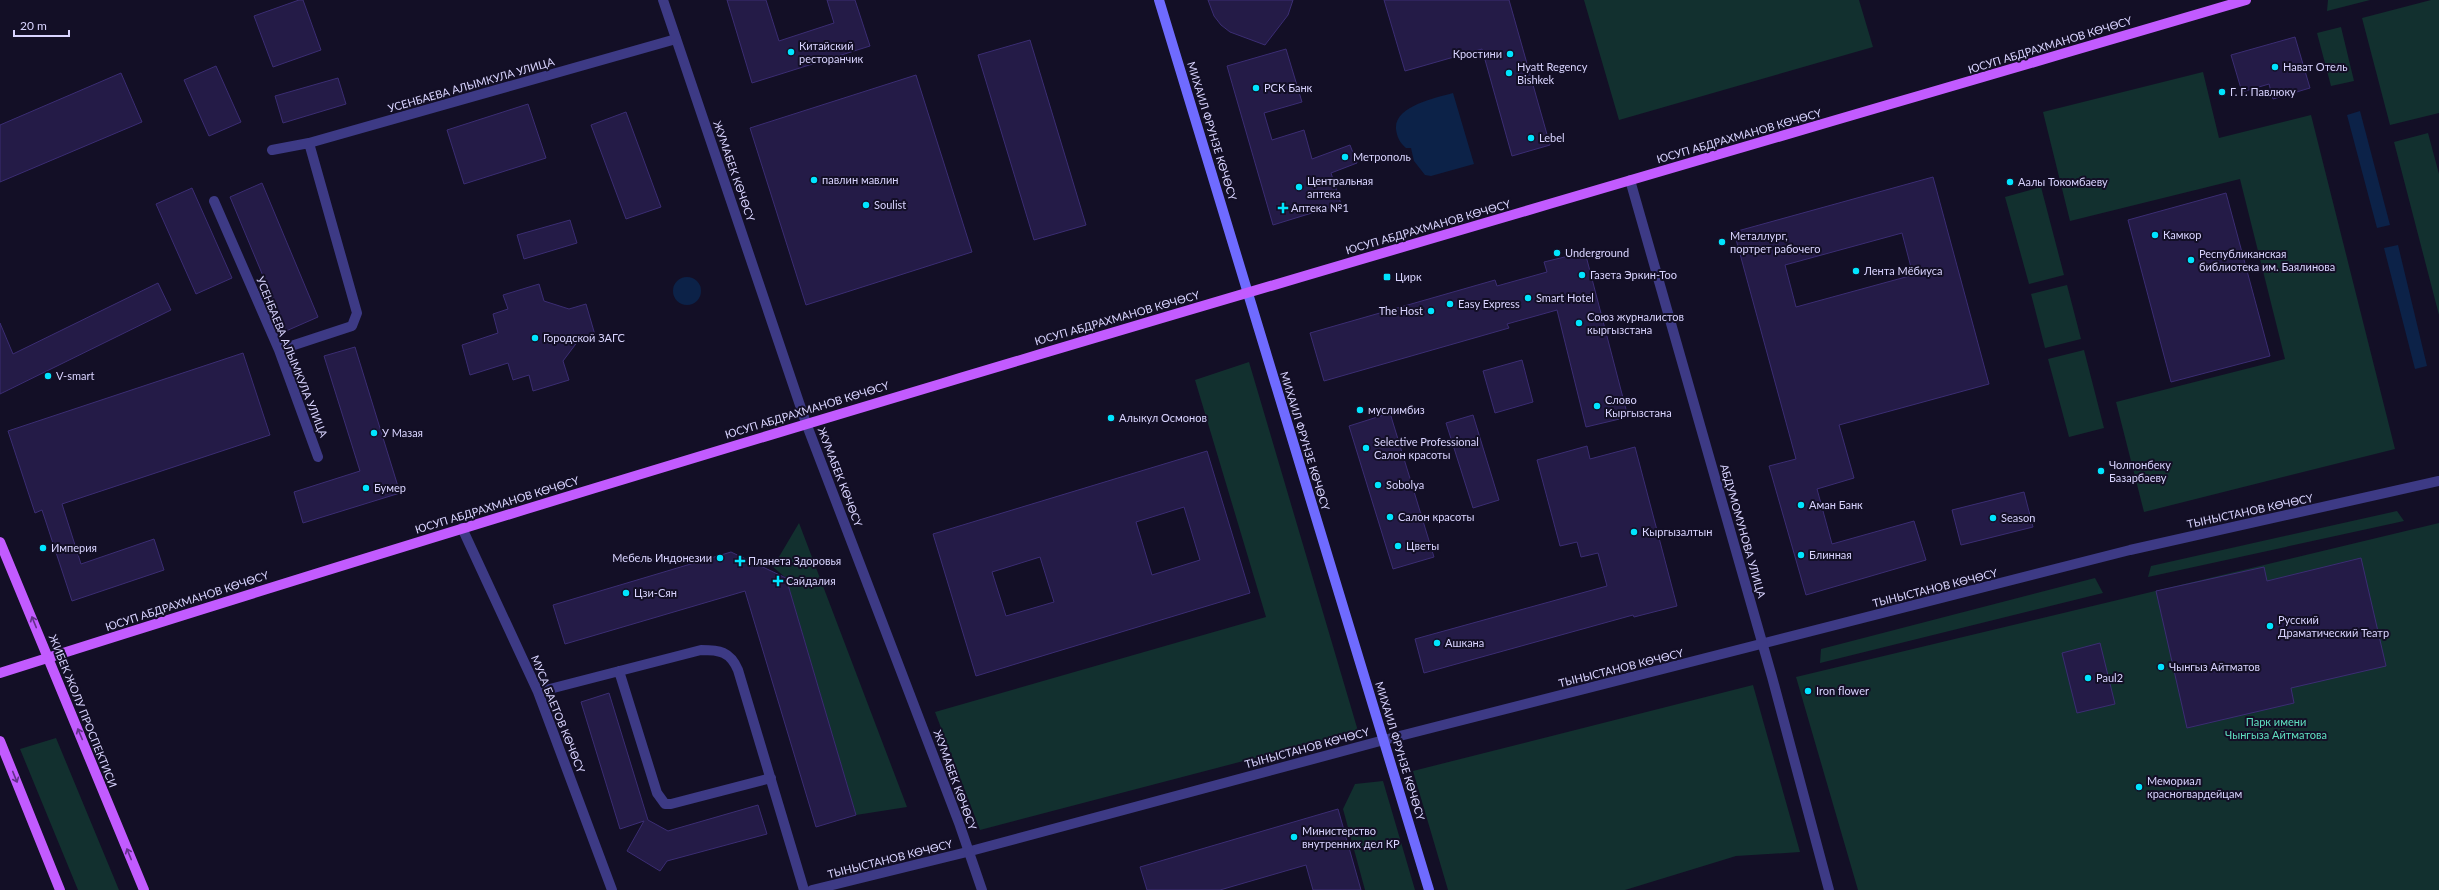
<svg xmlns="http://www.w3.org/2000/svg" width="2439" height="890" viewBox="0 0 2439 890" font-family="Lato,sans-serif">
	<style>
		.green { fill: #12302f }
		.water { fill: #0c2248 }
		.building { fill: #241b47; stroke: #3b2d73; fill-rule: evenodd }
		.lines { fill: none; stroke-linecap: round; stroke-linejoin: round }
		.minor { stroke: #3d3a85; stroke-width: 10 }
		.tertiary { stroke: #3d3a85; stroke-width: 10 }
		.secondary { stroke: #6f6bff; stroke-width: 10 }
		.primary { stroke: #c25bff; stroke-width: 10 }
		.oneway { stroke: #623188 }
		.poi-dot { fill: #00e5ff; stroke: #130f26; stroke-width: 1.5 }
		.labels { text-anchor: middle; stroke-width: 4; stroke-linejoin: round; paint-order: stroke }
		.street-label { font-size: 11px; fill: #d9d4ff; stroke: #130f26 }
		.poi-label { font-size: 11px; fill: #d9d4ff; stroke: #130f26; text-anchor: start }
		.park-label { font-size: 11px; fill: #5fe0c0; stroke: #130f26 }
	</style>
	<rect width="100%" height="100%" fill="#130f26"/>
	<path class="green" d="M 1584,0 L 1859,0 L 1873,47 L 1619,120 Z
		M 2328,0 L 2370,0 L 2327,11 Z
		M 2431,0 L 2439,0 L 2439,113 L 2390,125 L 2362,18 Z
		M 2341,27 L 2354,81 L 2331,86 L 2317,33 Z
		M 2203,72 L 2219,138 L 2311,115 L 2395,449 L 2144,512 L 2116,402 L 2285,359 L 2240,179 L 2070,221 L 2043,112 Z
		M 2428,133 L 2439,174 L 2439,315 L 2394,142 Z
		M 2041,187 L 2064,275 L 2029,284 L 2005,197 Z
		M 2067,285 L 2081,339 L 2045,348 L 2031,294 Z
		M 2084,350 L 2104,428 L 2069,437 L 2048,359 Z
		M 1249,362 L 1358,731 L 980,830 L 935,712 L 1266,617 L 1195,380 Z
		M 2397,511 L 2404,521 L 2148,577 L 2151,566 Z
		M 799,523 L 907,807 L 856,815 L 786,578 L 773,567 Z
		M 2439,523 L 2439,890 L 1858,890 L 1796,677 Z
		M 2095,578 L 2103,593 L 1820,663 L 1821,649 Z
		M 1753,685 L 1800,852 L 1736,856 L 1625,890 L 1448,890 L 1413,771 Z
		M 56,738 L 119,890 L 78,890 L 20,749 Z
		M 1383,781 L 1415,890 L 1365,890 L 1343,809 L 1355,784 Z"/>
	<path class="water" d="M 1453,93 L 1474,164 L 1431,176 L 1425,175 L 1414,161 L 1411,148 L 1406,148 C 1400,143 1397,137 1396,129 C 1394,106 1436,98 1453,93 Z
		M 2360,111 L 2390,225 L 2377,228 L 2347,115 Z
		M 2398,245 L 2427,366 L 2415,369 L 2384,248 Z
		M673 291a14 14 0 1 1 28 0a14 14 0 1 1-28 0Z"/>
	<path class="building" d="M 299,0 L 303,0 L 321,50 L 273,67 L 254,16 Z
		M 727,0 L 766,0 L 779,41 L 834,23 L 827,0 L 855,0 L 870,46 L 752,83 Z
		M 1208,0 L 1293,0 L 1288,15 L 1265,45 L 1230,32 L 1221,25 L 1214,16 Z
		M 1384,0 L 1509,0 L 1550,145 L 1512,156 L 1482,49 L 1405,71 Z
		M 2295,37 L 2310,88 L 2273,99 L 2269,84 L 2242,92 L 2231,55 Z
		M 1030,40 L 1086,225 L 1034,240 L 978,55 Z
		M 1286,49 L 1302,102 L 1264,113 L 1272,140 L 1304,130 L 1312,159 L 1350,145 L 1357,163 L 1331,173 L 1341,204 L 1273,225 L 1227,66 Z
		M 216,66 L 241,122 L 209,136 L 184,80 Z
		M 121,73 L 142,122 L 0,182 L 0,125 Z
		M 916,75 L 972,252 L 806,305 L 750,128 Z
		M 338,78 L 346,104 L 283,123 L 275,96 Z
		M 528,104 L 546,158 L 464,184 L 447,130 Z
		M 626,112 L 661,207 L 626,219 L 591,125 Z
		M 1933,177 L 1989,384 L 1839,425 L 1854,478 L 1817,489 L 1832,544 L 1914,521 L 1926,560 L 1806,595 L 1769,466 L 1796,459 L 1734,232 ZM 1902,233 L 1913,275 L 1796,307 L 1785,265 Z
		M 262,183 L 318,317 L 286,331 L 230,197 Z
		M 192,188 L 232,278 L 196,294 L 156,204 Z
		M 2226,193 L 2270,356 L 2171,382 L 2128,220 Z
		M 570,220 L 577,243 L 524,259 L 517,235 Z
		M 1585,252 L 1628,417 L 1586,427 L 1557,310 L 1507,324 L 1509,328 L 1324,381 L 1310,333 L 1495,280 L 1497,286 L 1547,272 L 1544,262 Z
		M 158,283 L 171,310 L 0,394 L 0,323 L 13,354 Z
		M 539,284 L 544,301 L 569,309 L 586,304 L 595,335 L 578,341 L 563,361 L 569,380 L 533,391 L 529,375 L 513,380 L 508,363 L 470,375 L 462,345 L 498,333 L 493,314 L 508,309 L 503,295 Z
		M 355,347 L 400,493 L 303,523 L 294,492 L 360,471 L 324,356 Z
		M 243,353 L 270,435 L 62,504 L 81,564 L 154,539 L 164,570 L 72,601 L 42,510 L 35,513 L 8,431 Z
		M 1522,360 L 1533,402 L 1495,413 L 1483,371 Z
		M 1390,413 L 1434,557 L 1393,569 L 1349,426 Z
		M 1473,415 L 1499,500 L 1473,508 L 1446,423 Z
		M 1587,446 L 1590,459 L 1635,447 L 1677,606 L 1634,617 L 1633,615 L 1424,673 L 1415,639 L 1607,586 L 1598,553 L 1581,557 L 1577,542 L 1560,546 L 1537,460 Z
		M 1207,451 L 1250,593 L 976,676 L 933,534 ZM 1184,507 L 1200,560 L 1152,575 L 1136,522 ZM 1040,557 L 1054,602 L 1006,616 L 992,572 Z
		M 2024,492 L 2033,527 L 1961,545 L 1952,510 Z
		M 731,552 L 786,578 L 856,815 L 816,827 L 745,591 L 565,644 L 553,605 Z
		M 2361,558 L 2386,666 L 2291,688 L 2294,703 L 2187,728 L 2156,591 L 2264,567 L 2267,581 Z
		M 2100,643 L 2115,704 L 2077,713 L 2062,653 Z
		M 609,693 L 648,820 L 668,831 L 758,805 L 767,834 L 667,861 L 660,871 L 627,851 L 644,821 L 620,829 L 581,702 Z
		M 1338,809 L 1361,890 L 1313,890 L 1306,865 L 1220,890 L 1147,890 L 1140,867 Z"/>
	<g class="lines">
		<path class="minor" d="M 272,150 L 309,143 L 676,39
			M 214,201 L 279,350 L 318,457
			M 279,350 L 352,326 L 357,313 L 309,143
			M 462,528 L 538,692 L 612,890
			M 619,671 L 657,793 L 665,804 L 671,804 L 771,778
			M 538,692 L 701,650 C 719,650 730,651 738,670 L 804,890
			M 812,890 L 967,852 L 1384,740 L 2130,550 L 2439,481"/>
		<path class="tertiary" d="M 663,0 L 806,423 L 959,823 L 982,890
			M 1630,180 L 1772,677 L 1829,890"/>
		<path class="secondary" d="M 1159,0 L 1429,890"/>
		<path class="primary" d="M 0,542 L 144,890
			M 0,673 C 745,436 1496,220 2246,0
			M 0,741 L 60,890"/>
	</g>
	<defs><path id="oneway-shaft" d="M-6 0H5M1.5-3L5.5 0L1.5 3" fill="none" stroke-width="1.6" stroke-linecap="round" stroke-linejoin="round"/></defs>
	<g class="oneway">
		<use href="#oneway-shaft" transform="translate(34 622) rotate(-112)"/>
		<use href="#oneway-shaft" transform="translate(80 734) rotate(-113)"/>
		<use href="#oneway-shaft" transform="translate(15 777) rotate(68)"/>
		<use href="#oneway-shaft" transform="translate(129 854) rotate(-112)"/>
	</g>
	<g class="poi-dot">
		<circle cx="791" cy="52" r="4"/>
		<circle cx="1510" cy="54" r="4"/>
		<circle cx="2275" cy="67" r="4"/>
		<circle cx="1509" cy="73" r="4"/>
		<circle cx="1256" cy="88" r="4"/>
		<circle cx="2222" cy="92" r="4"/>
		<circle cx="1531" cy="138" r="4"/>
		<circle cx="1345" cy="157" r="4"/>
		<circle cx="814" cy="180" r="4"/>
		<circle cx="2010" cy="182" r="4"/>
		<circle cx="1299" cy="187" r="4"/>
		<circle cx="866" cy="205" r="4"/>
		<path d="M1281 202h4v4h4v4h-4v4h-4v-4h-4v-4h4z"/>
		<circle cx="2155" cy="235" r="4"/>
		<circle cx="1722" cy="242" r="4"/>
		<circle cx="1557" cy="253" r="4"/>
		<circle cx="2191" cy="260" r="4"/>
		<circle cx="1856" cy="271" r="4"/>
		<circle cx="1582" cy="275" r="4"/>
		<rect x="1383" y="273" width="8" height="8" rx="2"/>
		<circle cx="1528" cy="298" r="4"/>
		<circle cx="1450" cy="304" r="4"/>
		<circle cx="1431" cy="311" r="4"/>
		<circle cx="1579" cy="323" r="4"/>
		<circle cx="535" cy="338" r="4"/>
		<circle cx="48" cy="376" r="4"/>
		<circle cx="1597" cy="406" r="4"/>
		<circle cx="1360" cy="410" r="4"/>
		<circle cx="1111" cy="418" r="4"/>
		<circle cx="374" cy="433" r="4"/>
		<circle cx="1366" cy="448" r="4"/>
		<circle cx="2101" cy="471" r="4"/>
		<circle cx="1378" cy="485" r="4"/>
		<circle cx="366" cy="488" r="4"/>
		<circle cx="1801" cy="505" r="4"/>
		<circle cx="1390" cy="517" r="4"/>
		<circle cx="1993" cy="518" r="4"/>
		<circle cx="1634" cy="532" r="4"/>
		<circle cx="1398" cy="546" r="4"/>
		<circle cx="43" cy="548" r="4"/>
		<circle cx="1801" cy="555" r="4"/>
		<circle cx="720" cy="558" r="4"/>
		<path d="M738 555h4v4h4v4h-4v4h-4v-4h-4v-4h4z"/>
		<path d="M776 575h4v4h4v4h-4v4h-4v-4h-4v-4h4z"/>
		<circle cx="626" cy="593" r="4"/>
		<circle cx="2270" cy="626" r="4"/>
		<circle cx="1437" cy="643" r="4"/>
		<circle cx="2161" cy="667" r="4"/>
		<circle cx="2088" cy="678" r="4"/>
		<circle cx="1808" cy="691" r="4"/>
		<circle cx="2139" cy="787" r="4"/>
		<circle cx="1294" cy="837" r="4"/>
	</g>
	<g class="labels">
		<g class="street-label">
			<text transform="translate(2050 45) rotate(-17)" y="4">ЮСУП АБДРАХМАНОВ КӨЧӨСҮ</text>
			<text transform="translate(471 85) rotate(-16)" y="4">УСЕНБАЕВА АЛЫМКУЛА УЛИЦА</text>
			<text transform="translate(1212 131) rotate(73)" y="4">МИХАИЛ ФРУНЗЕ КӨЧӨСҮ</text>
			<text transform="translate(1739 136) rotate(-16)" y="4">ЮСУП АБДРАХМАНОВ КӨЧӨСҮ</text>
			<text transform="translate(734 171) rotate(71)" y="4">ЖУМАБЕК КӨЧӨСҮ</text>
			<text transform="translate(1428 227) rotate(-16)" y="4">ЮСУП АБДРАХМАНОВ КӨЧӨСҮ</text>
			<text transform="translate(1117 318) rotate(-16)" y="4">ЮСУП АБДРАХМАНОВ КӨЧӨСҮ</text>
			<text transform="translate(292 357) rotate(68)" y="4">УСЕНБАЕВА АЛЫМКУЛА УЛИЦА</text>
			<text transform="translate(807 410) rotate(-17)" y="4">ЮСУП АБДРАХМАНОВ КӨЧӨСҮ</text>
			<text transform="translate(1305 441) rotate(73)" y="4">МИХАИЛ ФРУНЗЕ КӨЧӨСҮ</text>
			<text transform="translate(840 477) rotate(69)" y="4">ЖУМАБЕК КӨЧӨСҮ</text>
			<text transform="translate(497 505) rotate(-17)" y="4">ЮСУП АБДРАХМАНОВ КӨЧӨСҮ</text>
			<text transform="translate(2250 511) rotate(-12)" y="4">ТЫНЫСТАНОВ КӨЧӨСҮ</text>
			<text transform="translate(1743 531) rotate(74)" y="4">АБДУМОМУНОВА УЛИЦА</text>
			<text transform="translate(1935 588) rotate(-14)" y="4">ТЫНЫСТАНОВ КӨЧӨСҮ</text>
			<text transform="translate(187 601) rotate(-18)" y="4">ЮСУП АБДРАХМАНОВ КӨЧӨСҮ</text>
			<text transform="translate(1621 668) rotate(-14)" y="4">ТЫНЫСТАНОВ КӨЧӨСҮ</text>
			<text transform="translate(83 711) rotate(68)" y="4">ЖИБЕК ЖОЛУ ПРОСПЕКТИСИ</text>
			<text transform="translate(558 714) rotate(68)" y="4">МУСА БАЕТОВ КӨЧӨСҮ</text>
			<text transform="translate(1307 748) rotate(-15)" y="4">ТЫНЫСТАНОВ КӨЧӨСҮ</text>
			<text transform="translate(1400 751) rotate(73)" y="4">МИХАИЛ ФРУНЗЕ КӨЧӨСҮ</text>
			<text transform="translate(955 780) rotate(70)" y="4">ЖУМАБЕК КӨЧӨСҮ</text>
			<text transform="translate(890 859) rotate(-14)" y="4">ТЫНЫСТАНОВ КӨЧӨСҮ</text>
		</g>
		<g class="poi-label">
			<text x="799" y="50">Китайский<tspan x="799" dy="13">ресторанчик</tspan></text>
			<text x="1502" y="58" text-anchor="end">Кростини</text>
			<text x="1517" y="71">Hyatt Regency<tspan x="1517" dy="13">Bishkek</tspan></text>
			<text x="2283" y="71">Нават Отель</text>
			<text x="1264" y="92">РСК Банк</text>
			<text x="2230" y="96">Г. Г. Павлюку</text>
			<text x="1539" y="142">Lebel</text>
			<text x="1353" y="161">Метрополь</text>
			<text x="822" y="184">павлин мавлин</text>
			<text x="1307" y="185">Центральная<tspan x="1307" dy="13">аптека</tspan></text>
			<text x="2018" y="186">Аалы Токомбаеву</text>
			<text x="874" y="209">Soulist</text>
			<text x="1291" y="212">Аптека №1</text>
			<text x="2163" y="239">Камкор</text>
			<text x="1730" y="240">Металлург,<tspan x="1730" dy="13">портрет рабочего</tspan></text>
			<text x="1565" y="257">Underground</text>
			<text x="2199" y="258">Республиканская<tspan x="2199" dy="13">библиотека им. Баялинова</tspan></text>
			<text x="1864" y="275">Лента Мёбиуса</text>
			<text x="1590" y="279">Газета Эркин-Тоо</text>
			<text x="1395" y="281">Цирк</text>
			<text x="1536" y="302">Smart Hotel</text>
			<text x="1458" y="308">Easy Express</text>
			<text x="1423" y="315" text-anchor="end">The Host</text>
			<text x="1587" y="321">Союз журналистов<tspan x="1587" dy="13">кыргызстана</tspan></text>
			<text x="543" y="342">Городской ЗАГС</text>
			<text x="56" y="380">V-smart</text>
			<text x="1605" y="404">Слово<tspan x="1605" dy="13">Кыргызстана</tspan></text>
			<text x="1368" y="414">муслимбиз</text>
			<text x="1119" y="422">Алыкул Осмонов</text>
			<text x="382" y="437">У Мазая</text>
			<text x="1374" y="446">Selective Professional<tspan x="1374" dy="13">Салон красоты</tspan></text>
			<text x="2109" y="469">Чолпонбеку<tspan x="2109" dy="13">Базарбаеву</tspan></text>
			<text x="1386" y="489">Sobolya</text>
			<text x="374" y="492">Бумер</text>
			<text x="1809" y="509">Аман Банк</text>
			<text x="1398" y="521">Салон красоты</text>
			<text x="2001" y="522">Season</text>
			<text x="1642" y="536">Кыргызалтын</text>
			<text x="1406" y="550">Цветы</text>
			<text x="51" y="552">Империя</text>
			<text x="1809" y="559">Блинная</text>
			<text x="712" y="562" text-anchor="end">Мебель Индонезии</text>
			<text x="748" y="565">Планета Здоровья</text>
			<text x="786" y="585">Сайдалия</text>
			<text x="634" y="597">Цзи-Сян</text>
			<text x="2278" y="624">Русский<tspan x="2278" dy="13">Драматический Театр</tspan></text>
			<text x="1445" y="647">Ашкана</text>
			<text x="2169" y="671">Чынгыз Айтматов</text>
			<text x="2096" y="682">Paul2</text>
			<text x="1816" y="695">Iron flower</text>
			<text x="2147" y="785">Мемориал<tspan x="2147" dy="13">красногвардейцам</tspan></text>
			<text x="1302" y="835">Министерство<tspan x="1302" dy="13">внутренних дел КР</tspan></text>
		</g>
		<g class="park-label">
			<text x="2276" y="726">Парк имени<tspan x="2276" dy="13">Чынгыза Айтматова</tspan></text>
		</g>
	</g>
	<path d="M14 30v6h55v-6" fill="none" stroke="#d9d4ff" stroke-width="2"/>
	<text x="20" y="30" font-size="12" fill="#d9d4ff" stroke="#130f26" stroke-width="3" paint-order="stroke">20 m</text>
</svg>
